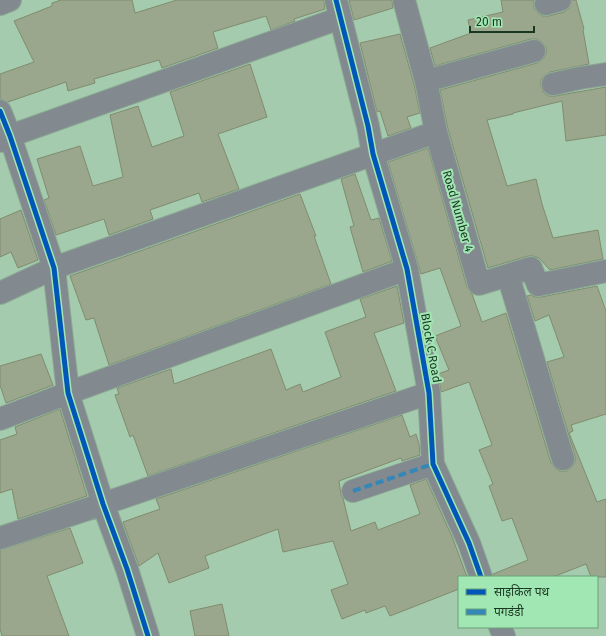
<svg xmlns="http://www.w3.org/2000/svg" width="606" height="636" viewBox="0 0 606 636" font-family="'Fira Sans','Noto Sans Devanagari',sans-serif">
	<style>
		.building { fill: #9ba78c; stroke: #7f8c6e }
		.lines { fill: none; stroke-linecap: round; stroke-linejoin: round }
		.minor-casing { stroke: #8caa94; stroke-width: 24 }
		.minor { stroke: #828a8f; stroke-width: 22 }
		.quiet { stroke: #3487b6; stroke-width: 4; stroke-dasharray: 8 4; stroke-linecap: butt }
		.cycleway-casing { stroke: #a1e7b3; stroke-width: 8 }
		.cycleway { stroke: #0057b8; stroke-width: 5 }
		.labels { text-anchor: middle; stroke-width: 4; stroke-linejoin: round; paint-order: stroke }
		.street-label { font-size: 12px; fill: #1a3722; stroke: #a1e7b3 }
	</style>
	<rect width="100%" height="100%" fill="#a4cbae"/>
	<path class="building" d="M 61,0 L 132,0 L 135,13 L 177,0 L 324,0 L 325,9 L 294,19 L 295,21 L 271,30 L 266,16 L 213,32 L 218,48 L 162,68 L 159,60 L 94,79 L 95,83 L 68,91 L 66,82 L 8,102 L 0,99 L 0,74 L 34,62 L 14,21 L 52,6 L 52,3 Z
		M 349,0 L 392,0 L 393,8 L 354,20 Z
		M 501,0 L 534,0 L 534,8 L 538,13 L 543,16 L 549,16 L 564,12 L 569,8 L 572,0 L 576,0 L 584,29 L 583,30 L 589,64 L 550,72 L 545,75 L 541,80 L 541,86 L 544,93 L 549,96 L 555,96 L 606,87 L 606,135 L 566,141 L 562,101 L 513,113 L 513,114 L 487,120 L 507,186 L 536,179 L 542,204 L 553,238 L 598,230 L 603,259 L 550,270 L 539,258 L 533,256 L 528,256 L 488,268 L 448,129 L 440,90 L 537,63 L 543,59 L 546,54 L 546,48 L 542,42 L 537,39 L 531,39 L 435,66 L 430,48 L 471,33 L 468,20 L 503,12 Z
		M 400,34 L 414,84 L 420,113 L 407,117 L 411,128 L 388,136 L 380,111 L 377,112 L 360,43 Z
		M 250,64 L 267,117 L 218,134 L 239,189 L 202,202 L 199,193 L 150,210 L 153,219 L 109,235 L 104,219 L 56,235 L 44,200 L 49,198 L 37,159 L 80,146 L 93,186 L 123,177 L 110,115 L 138,106 L 152,147 L 184,136 L 170,92 Z
		M 428,148 L 467,287 L 472,294 L 482,322 L 506,313 L 551,463 L 555,468 L 560,471 L 567,471 L 572,467 L 575,462 L 575,456 L 547,362 L 564,357 L 549,315 L 535,321 L 527,296 L 531,295 L 535,297 L 541,297 L 597,286 L 606,311 L 606,414 L 571,425 L 573,431 L 569,433 L 597,502 L 606,499 L 606,577 L 591,577 L 586,564 L 553,577 L 493,577 L 493,574 L 528,560 L 512,518 L 502,521 L 489,486 L 493,484 L 479,450 L 492,445 L 469,382 L 441,392 L 438,374 L 449,370 L 435,336 L 461,326 L 440,268 L 421,274 L 388,162 Z
		M 355,174 L 371,220 L 379,218 L 392,261 L 363,272 L 350,227 L 354,226 L 341,179 Z
		M 300,194 L 316,236 L 314,236 L 331,284 L 109,365 L 94,318 L 86,320 L 70,276 Z
		M 21,210 L 38,260 L 18,268 L 11,252 L 0,257 L 0,219 Z
		M 397,286 L 404,323 L 374,333 L 396,391 L 148,476 L 133,435 L 130,437 L 115,395 L 119,394 L 117,388 L 171,369 L 174,384 L 271,349 L 286,390 L 300,384 L 303,392 L 341,377 L 325,332 L 366,317 L 360,299 Z
		M 41,354 L 53,385 L 6,403 L 0,385 L 0,366 Z
		M 60,409 L 87,496 L 18,519 L 12,489 L 0,493 L 0,440 L 17,434 L 15,427 Z
		M 402,415 L 410,437 L 416,434 L 419,444 L 420,455 L 402,461 L 401,458 L 339,481 L 341,495 L 343,498 L 351,531 L 375,522 L 378,530 L 420,514 L 410,485 L 426,479 L 453,539 L 467,577 L 459,577 L 459,589 L 390,616 L 385,606 L 366,613 L 365,610 L 342,619 L 331,590 L 348,584 L 333,541 L 283,552 L 278,529 L 205,556 L 209,568 L 169,583 L 158,553 L 139,566 L 123,522 L 160,509 L 156,499 Z
		M 70,528 L 83,563 L 47,576 L 69,636 L 2,636 L 0,629 L 0,550 Z
		M 222,604 L 229,636 L 195,636 L 190,611 Z"/>
	<g class="lines">
		<g class="minor-casing">
			<path id="minor" d="M 336,0 L 368,126 L 373,154 L 407,269 L 429,393 L 433,464 L 469,543 L 481,577
				M 404,0 L 426,81 L 436,132 L 479,284 L 531,268 L 538,285 L 606,271
				M 0,4 L 10,0
				M 546,4 L 560,0
				M 426,81 L 534,51
				M 553,84 L 580,78 L 606,74
				M 0,111 L 10,136 L 54,268 L 68,393 L 103,504 L 127,569 L 148,636
				M 0,141 L 10,136 L 340,18
				M 508,275 L 563,459
				M 0,293 L 54,268 L 436,132
				M 0,419 L 68,393 L 407,269
				M 353,491 L 433,464
				M 0,538 L 103,504 L 429,393
				M 500,627 L 504,636"/>
		</g>
		<use href="#minor" class="minor"/>
		<path class="quiet" d="M 353,491 L 433,464"/>
		<g class="cycleway-casing">
			<path id="cycleway" d="M 336,0 L 368,126 L 373,154 L 407,269 L 429,393 L 433,464 L 469,543 L 481,577
				M 0,111 L 10,136 L 54,268 L 68,393 L 103,504 L 127,569 L 148,636"/>
		</g>
		<use href="#cycleway" class="cycleway"/>
	</g>
	<g class="labels">
		<g class="street-label">
			<text transform="translate(458 211) rotate(74)" y="4">Road Number 4</text>
			<text transform="translate(431 348) rotate(80)" y="4">Block C Road</text>
		</g>
	</g>
	<rect x="458" y="576" width="140" height="52" fill="#a1e7b3" stroke="#6ba179"/>
	<rect x="466" y="589" width="20" height="6" fill="#0057b8" stroke="#6ba179"/>
	<text x="494" y="596" font-size="12" fill="#1a3722">साइकिल पथ</text>
	<rect x="466" y="609" width="20" height="6" fill="#3487b6" stroke="#6ba179"/>
	<text x="494" y="616" font-size="12" fill="#1a3722">पगडंडी</text>
	<path d="M470 26v6h64v-6" fill="none" stroke="#1a3722" stroke-width="2"/>
	<text x="476" y="26" font-size="12" fill="#1a3722" stroke="#a1e7b3" stroke-width="3" paint-order="stroke">20 m</text>
</svg>
